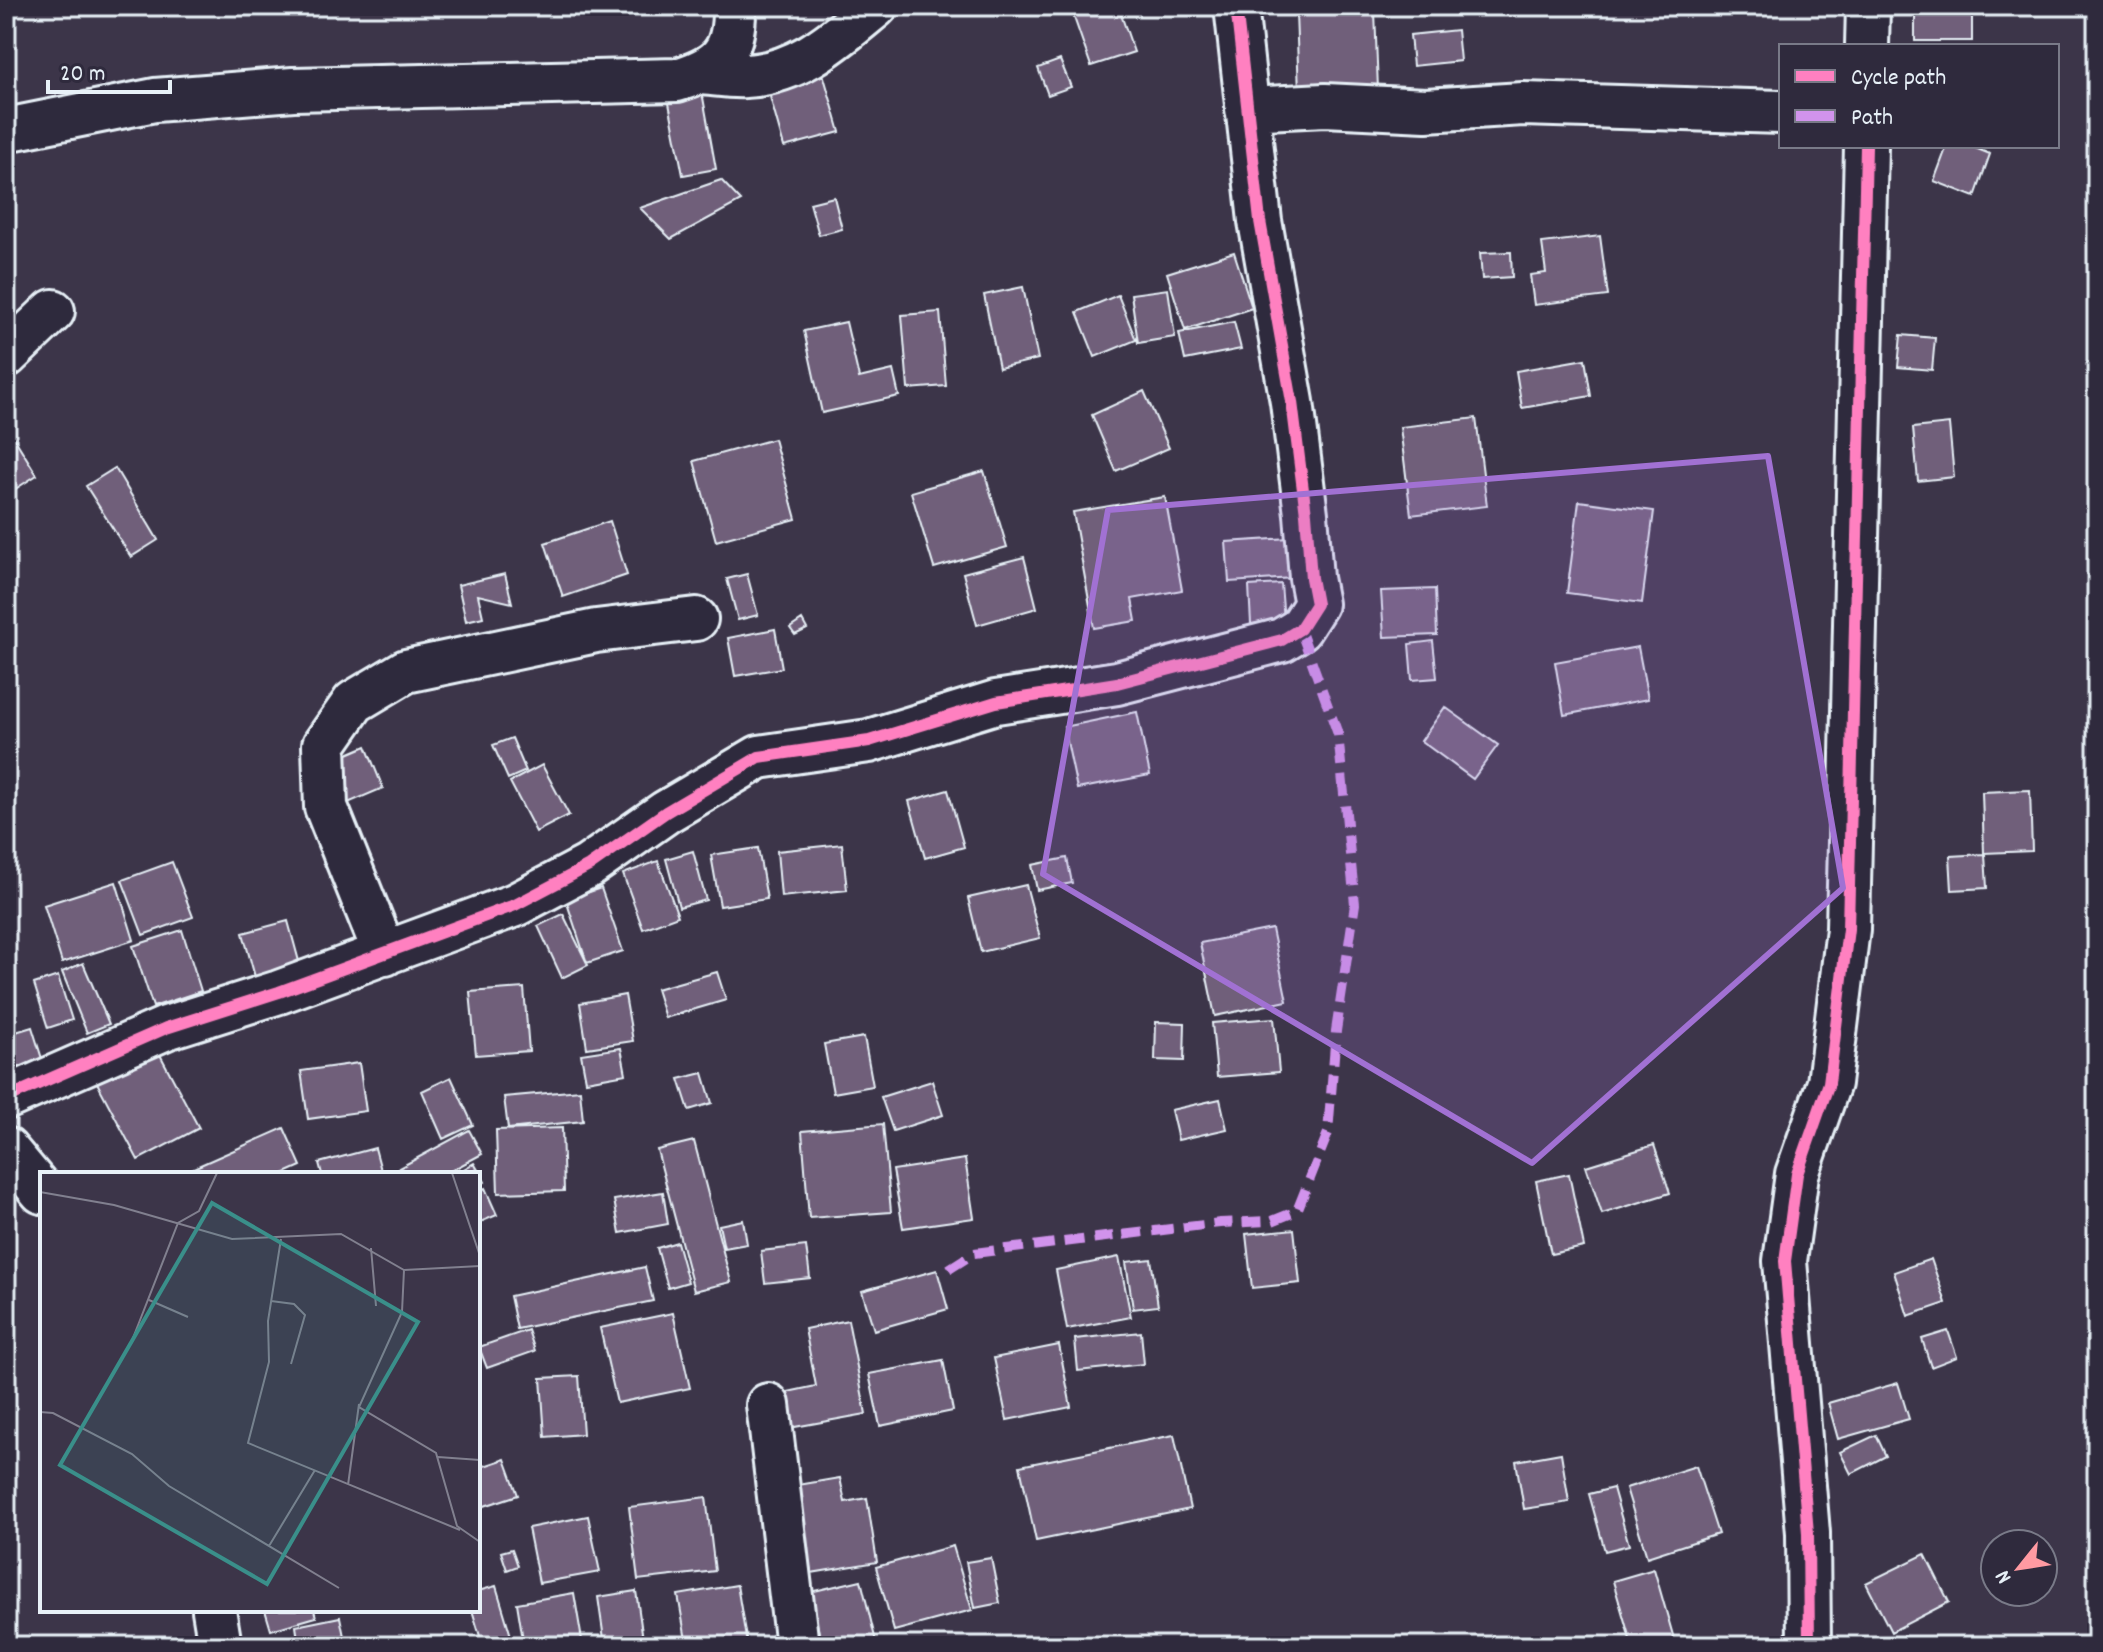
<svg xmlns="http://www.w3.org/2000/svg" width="2103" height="1652" viewBox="0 0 2103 1652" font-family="Dekko,sans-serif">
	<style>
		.building { fill: #705f7a; stroke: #e8f1f8; stroke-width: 2 }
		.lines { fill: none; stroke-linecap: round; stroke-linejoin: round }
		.minor-casing { stroke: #e8f1f8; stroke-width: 48 }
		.minor { stroke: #2f2a3d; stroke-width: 42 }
		.quiet { stroke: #d193ec; stroke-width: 10; stroke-dasharray: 20 10; stroke-linecap: butt }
		.cycleway-casing { stroke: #2f2a3d; stroke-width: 17 }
		.cycleway { stroke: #ff80c0; stroke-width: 12 }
		.marked { fill: #a171d3; fill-opacity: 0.2; stroke: #a171d3; stroke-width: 6; stroke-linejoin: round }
		.inset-road { fill: none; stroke: #81808f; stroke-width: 2 }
		.view { fill: #3a8f8a; fill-opacity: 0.15; stroke: #3a8f8a; stroke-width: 4 }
		.inset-edge { fill: none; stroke: #e8f1f8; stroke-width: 4 }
	</style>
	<rect width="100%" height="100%" fill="#3c3549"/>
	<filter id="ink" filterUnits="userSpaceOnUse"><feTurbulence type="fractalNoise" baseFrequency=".0125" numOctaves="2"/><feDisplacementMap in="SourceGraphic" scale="16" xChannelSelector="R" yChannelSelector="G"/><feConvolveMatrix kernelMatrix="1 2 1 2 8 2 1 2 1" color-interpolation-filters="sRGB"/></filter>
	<g filter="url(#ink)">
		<path class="building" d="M 1070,6 L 1118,6 L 1134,52 L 1091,66 Z
			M 1915,6 L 1972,6 L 1972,41 L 1915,41 Z
			M 1375,11 L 1378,90 L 1299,92 L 1296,13 Z
			M 1457,30 L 1460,61 L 1413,66 L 1410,35 Z
			M 1060,60 L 1071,87 L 1048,95 L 1038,68 Z
			M 822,70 L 840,132 L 784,147 L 767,86 Z
			M 702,92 L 716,169 L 683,175 L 668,98 Z
			M 1947,146 L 1970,146 L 1990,154 L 1975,197 L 1934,181 Z
			M 721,180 L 741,201 L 671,239 L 640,208 Z
			M 834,197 L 842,229 L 819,235 L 810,203 Z
			M 1600,236 L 1608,296 L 1534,305 L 1530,275 L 1546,273 L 1542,243 Z
			M 1234,252 L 1252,308 L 1185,330 L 1167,273 Z
			M 1511,252 L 1512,277 L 1482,279 L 1480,253 Z
			M 1023,287 L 1038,359 L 999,368 L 984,295 Z
			M 1168,289 L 1175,337 L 1138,343 L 1131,294 Z
			M 1118,295 L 1136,340 L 1095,357 L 1077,312 Z
			M 940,312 L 946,386 L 908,389 L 902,315 Z
			M 846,322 L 859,378 L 893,370 L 899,396 L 822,413 L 804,331 Z
			M 1234,322 L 1241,349 L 1185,360 L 1179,333 Z
			M 1901,335 L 1935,338 L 1932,370 L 1898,367 Z
			M 1585,359 L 1591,396 L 1522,408 L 1516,371 Z
			M 1144,391 L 1169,448 L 1116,471 L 1092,415 Z
			M 1476,418 L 1487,506 L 1411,515 L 1400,427 Z
			M 1949,424 L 1954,477 L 1918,481 L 1913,428 Z
			M 11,433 L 37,475 L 6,495 L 6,436 Z
			M 774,439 L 796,519 L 716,541 L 694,461 Z
			M 115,468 L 158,540 L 131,557 L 86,486 Z
			M 984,471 L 1007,547 L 934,568 L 911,492 Z
			M 1165,497 L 1182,590 L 1132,599 L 1136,621 L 1094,628 L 1073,512 Z
			M 1579,501 L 1654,511 L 1642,603 L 1567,593 Z
			M 610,521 L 627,575 L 563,597 L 545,543 Z
			M 1290,538 L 1294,578 L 1229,582 L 1226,542 Z
			M 1024,557 L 1037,608 L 977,625 L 963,573 Z
			M 505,574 L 512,603 L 478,595 L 483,617 L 466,621 L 458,585 Z
			M 747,574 L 758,615 L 738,620 L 727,579 Z
			M 1281,584 L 1284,621 L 1251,624 L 1249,586 Z
			M 1435,589 L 1437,635 L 1384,637 L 1381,591 Z
			M 802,620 L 807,629 L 795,635 L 790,628 Z
			M 775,629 L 782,668 L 735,676 L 728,638 Z
			M 1433,641 L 1437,678 L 1412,680 L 1409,644 Z
			M 1638,647 L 1648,699 L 1564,715 L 1555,662 Z
			M 1445,707 L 1498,745 L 1473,779 L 1421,741 Z
			M 1137,712 L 1150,775 L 1077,789 L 1064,727 Z
			M 512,738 L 526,771 L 508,779 L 493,745 Z
			M 366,746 L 383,788 L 348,803 L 331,761 Z
			M 542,765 L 569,815 L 536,832 L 510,782 Z
			M 948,790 L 964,847 L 925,858 L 909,801 Z
			M 2030,790 L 2032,851 L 1984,853 L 1982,792 Z
			M 842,844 L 847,890 L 781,897 L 777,851 Z
			M 758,848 L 767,899 L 720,906 L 711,855 Z
			M 693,851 L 706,900 L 679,907 L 666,859 Z
			M 1985,854 L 1987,888 L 1952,890 L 1950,856 Z
			M 1067,858 L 1072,883 L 1037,890 L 1032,865 Z
			M 658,861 L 678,916 L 643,929 L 623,874 Z
			M 172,862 L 193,917 L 143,935 L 122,880 Z
			M 116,882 L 134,940 L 62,963 L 44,905 Z
			M 1026,885 L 1040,938 L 981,952 L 968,898 Z
			M 601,888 L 623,951 L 587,963 L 566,900 Z
			M 563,914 L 588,965 L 562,978 L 538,926 Z
			M 288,921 L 300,965 L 255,977 L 243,933 Z
			M 1272,929 L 1287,1001 L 1215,1016 L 1200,943 Z
			M 182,930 L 201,991 L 153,1007 L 133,946 Z
			M 83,963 L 109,1024 L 87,1033 L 62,972 Z
			M 717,972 L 726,1000 L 665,1018 L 656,989 Z
			M 58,976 L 72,1020 L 48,1028 L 34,984 Z
			M 524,988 L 529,1051 L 476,1055 L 470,992 Z
			M 625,995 L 633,1041 L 587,1048 L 580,1003 Z
			M 1274,1018 L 1279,1072 L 1217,1077 L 1212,1023 Z
			M 1156,1022 L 1185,1023 L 1184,1061 L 1155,1060 Z
			M 32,1027 L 43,1062 L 9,1072 L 6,1061 L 6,1035 Z
			M 864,1037 L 873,1086 L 833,1093 L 824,1044 Z
			M 156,1047 L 199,1128 L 138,1160 L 95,1079 Z
			M 621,1048 L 626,1074 L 586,1081 L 581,1054 Z
			M 359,1063 L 366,1111 L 308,1119 L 301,1071 Z
			M 703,1073 L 712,1103 L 689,1110 L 679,1079 Z
			M 451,1077 L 473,1125 L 443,1139 L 422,1091 Z
			M 932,1081 L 943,1115 L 893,1131 L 881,1097 Z
			M 580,1090 L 583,1121 L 508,1129 L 504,1097 Z
			M 1220,1099 L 1227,1129 L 1178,1140 L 1171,1110 Z
			M 883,1124 L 891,1212 L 809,1218 L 802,1131 Z
			M 284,1128 L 301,1166 L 283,1174 L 180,1174 Z
			M 562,1128 L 564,1191 L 498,1193 L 496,1130 Z
			M 469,1130 L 482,1154 L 445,1174 L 402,1174 L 399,1168 Z
			M 694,1141 L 731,1282 L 694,1291 L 657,1150 Z
			M 1654,1145 L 1670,1193 L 1602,1214 L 1586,1166 Z
			M 375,1148 L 382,1174 L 322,1174 L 319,1163 Z
			M 965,1159 L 974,1218 L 903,1228 L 893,1170 Z
			M 474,1163 L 485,1182 L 478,1186 L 478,1174 L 455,1174 Z
			M 1569,1174 L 1584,1247 L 1551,1254 L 1536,1181 Z
			M 485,1188 L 497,1215 L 478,1223 L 478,1191 Z
			M 663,1192 L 668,1224 L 620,1233 L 614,1200 Z
			M 743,1220 L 747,1244 L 724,1248 L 719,1225 Z
			M 1294,1229 L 1300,1283 L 1252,1288 L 1246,1234 Z
			M 677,1242 L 688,1282 L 668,1288 L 657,1248 Z
			M 806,1246 L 810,1278 L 765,1283 L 761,1251 Z
			M 1119,1257 L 1131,1317 L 1067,1329 L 1056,1270 Z
			M 1151,1259 L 1158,1306 L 1133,1309 L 1126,1262 Z
			M 1931,1259 L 1946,1303 L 1908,1316 L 1894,1272 Z
			M 645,1267 L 653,1301 L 517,1329 L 510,1296 Z
			M 937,1270 L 948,1309 L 874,1330 L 862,1291 Z
			M 673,1313 L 690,1388 L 617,1403 L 600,1328 Z
			M 848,1320 L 866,1414 L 789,1428 L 783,1393 L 816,1386 L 805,1329 Z
			M 528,1330 L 535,1351 L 487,1368 L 479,1347 Z
			M 1948,1331 L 1957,1357 L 1931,1367 L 1922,1339 Z
			M 1141,1332 L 1144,1364 L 1078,1371 L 1075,1339 Z
			M 1059,1345 L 1071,1407 L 1007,1420 L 994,1358 Z
			M 943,1360 L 953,1411 L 880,1426 L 869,1374 Z
			M 579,1376 L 583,1434 L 545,1437 L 541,1378 Z
			M 1898,1383 L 1909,1419 L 1838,1439 L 1828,1403 Z
			M 1174,1435 L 1190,1509 L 1036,1541 L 1020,1466 Z
			M 1876,1435 L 1886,1456 L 1851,1474 L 1840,1452 Z
			M 1561,1453 L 1569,1502 L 1524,1509 L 1516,1461 Z
			M 505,1459 L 518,1495 L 478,1508 L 478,1468 Z
			M 1696,1466 L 1718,1534 L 1647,1557 L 1626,1488 Z
			M 840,1478 L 845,1502 L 867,1498 L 877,1562 L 811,1573 L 798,1485 Z
			M 1613,1488 L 1629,1545 L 1605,1551 L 1589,1494 Z
			M 706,1497 L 715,1571 L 638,1580 L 629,1507 Z
			M 588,1516 L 600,1572 L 539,1583 L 528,1528 Z
			M 953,1546 L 972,1610 L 894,1631 L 876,1567 Z
			M 512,1549 L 518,1566 L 507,1570 L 501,1552 Z
			M 1925,1554 L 1949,1602 L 1891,1632 L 1866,1583 Z
			M 991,1558 L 1000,1603 L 975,1608 L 966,1562 Z
			M 1654,1569 L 1676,1646 L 1632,1646 L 1613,1581 Z
			M 861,1580 L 877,1646 L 822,1646 L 810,1592 Z
			M 737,1585 L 747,1644 L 687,1646 L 678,1595 Z
			M 496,1586 L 514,1646 L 483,1646 L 472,1610 L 478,1610 L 478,1591 Z
			M 636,1591 L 644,1646 L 605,1646 L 598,1597 Z
			M 574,1593 L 583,1646 L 524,1646 L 517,1603 Z
			M 265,1610 L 314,1610 L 316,1617 L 271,1630 Z
			M 340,1617 L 346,1646 L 299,1646 L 296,1626 Z
			M 452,1640 L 454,1646 L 429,1646 Z"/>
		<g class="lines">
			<g class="minor-casing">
				<path id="minor" d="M 1867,46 L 1868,6
					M 701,73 C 715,74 731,77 745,76 C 799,74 837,38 876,6
					M 1247,109 L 1325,105 L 1426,110 L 1523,104 L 1781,112
					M 6,130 L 155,100 L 293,89 L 677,80 C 720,67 735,53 734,6
					M 6,356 L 53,311
					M 385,954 L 326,807 L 324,745 L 354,702 L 406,671 L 596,631 L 696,619
					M 6,1098 L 166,1028 L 279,992 L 515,905 L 589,866 L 666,812 L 759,757 L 869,741 L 996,702 L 1117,683 L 1282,640 L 1300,629 L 1316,604 L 1311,578 L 1306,514 L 1292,402 L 1260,221 L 1236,6
					M 6,1149 L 42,1192
					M 768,1405 L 797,1646
					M 214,1610 L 220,1646
					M 1809,1646 L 1808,1533 L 1785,1261 L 1797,1174 L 1829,1083 L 1848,929 L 1866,146"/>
			</g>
			<use href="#minor" class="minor"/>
			<path class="quiet" d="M 949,1269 L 974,1253 L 1220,1223 L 1272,1221 L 1297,1211 L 1328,1133 L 1336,1031 L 1355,904 L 1338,734 L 1300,629"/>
			<g class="cycleway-casing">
				<path id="cycleway" d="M 6,1098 L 166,1028 L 279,992 L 515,905 L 589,866 L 666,812 L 759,757 L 869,741 L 996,702 L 1117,683 L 1282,640 L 1300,629 L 1316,604 L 1311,578 L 1306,514 L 1292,402 L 1260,221 L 1236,6
					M 1809,1646 L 1808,1533 L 1785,1261 L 1797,1174 L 1829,1083 L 1848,929 L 1866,146"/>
			</g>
			<use href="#cycleway" class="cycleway"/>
		</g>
	</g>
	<path class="marked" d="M 1768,456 L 1843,888 L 1532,1163 L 1043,874 L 1108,510 Z"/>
	<g transform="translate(40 1172)">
		<rect width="440" height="440" fill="#3c3549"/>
		<path class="inset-road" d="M 412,1 L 440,84M 0,20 L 74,33 L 192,67 L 301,62 L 364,98 L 440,94M 241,67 L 228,149 L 229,190 L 208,271 L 420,358M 331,76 L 336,134M 364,98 L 362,140 L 319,235 L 396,281 L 417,354 L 440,370M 109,128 L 148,145M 231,129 L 254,132 L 265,143 L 251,192M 93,166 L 138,51 L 159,39 L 177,1M 0,240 L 13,241 L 92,282 L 129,314 L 299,416M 398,285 L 440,288M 308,313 L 319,232M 229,374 L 275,298"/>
		<path class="view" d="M 172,31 L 378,150 L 227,412 L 20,293 Z"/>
		<rect width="440" height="440" class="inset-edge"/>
	</g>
	<rect width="2103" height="1652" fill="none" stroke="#2f2a3d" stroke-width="32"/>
	<rect x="16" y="16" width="2071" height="1620" fill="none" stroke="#e8f1f8" stroke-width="3" filter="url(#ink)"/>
	<rect x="1779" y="44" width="280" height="104" fill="#2f2a3d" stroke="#797a88" stroke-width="2"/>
	<rect x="1795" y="70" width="40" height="12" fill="#ff80c0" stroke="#797a88" stroke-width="2"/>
	<text x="1851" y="84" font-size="24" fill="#e8f1f8">Cycle path</text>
	<rect x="1795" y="110" width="40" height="12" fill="#d193ec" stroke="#797a88" stroke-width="2"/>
	<text x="1851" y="124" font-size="24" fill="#e8f1f8">Path</text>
	<g transform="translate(2019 1568) rotate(240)"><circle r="38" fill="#2f2a3d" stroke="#797a88" stroke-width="2"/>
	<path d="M0-6L14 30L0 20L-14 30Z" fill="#ff9aa2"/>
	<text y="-12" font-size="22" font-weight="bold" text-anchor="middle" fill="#e8f1f8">N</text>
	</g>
	<path d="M48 80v12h122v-12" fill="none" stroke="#e8f1f8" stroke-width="4"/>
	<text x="60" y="80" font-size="24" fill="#e8f1f8" stroke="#2f2a3d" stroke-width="6" paint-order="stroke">20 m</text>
</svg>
